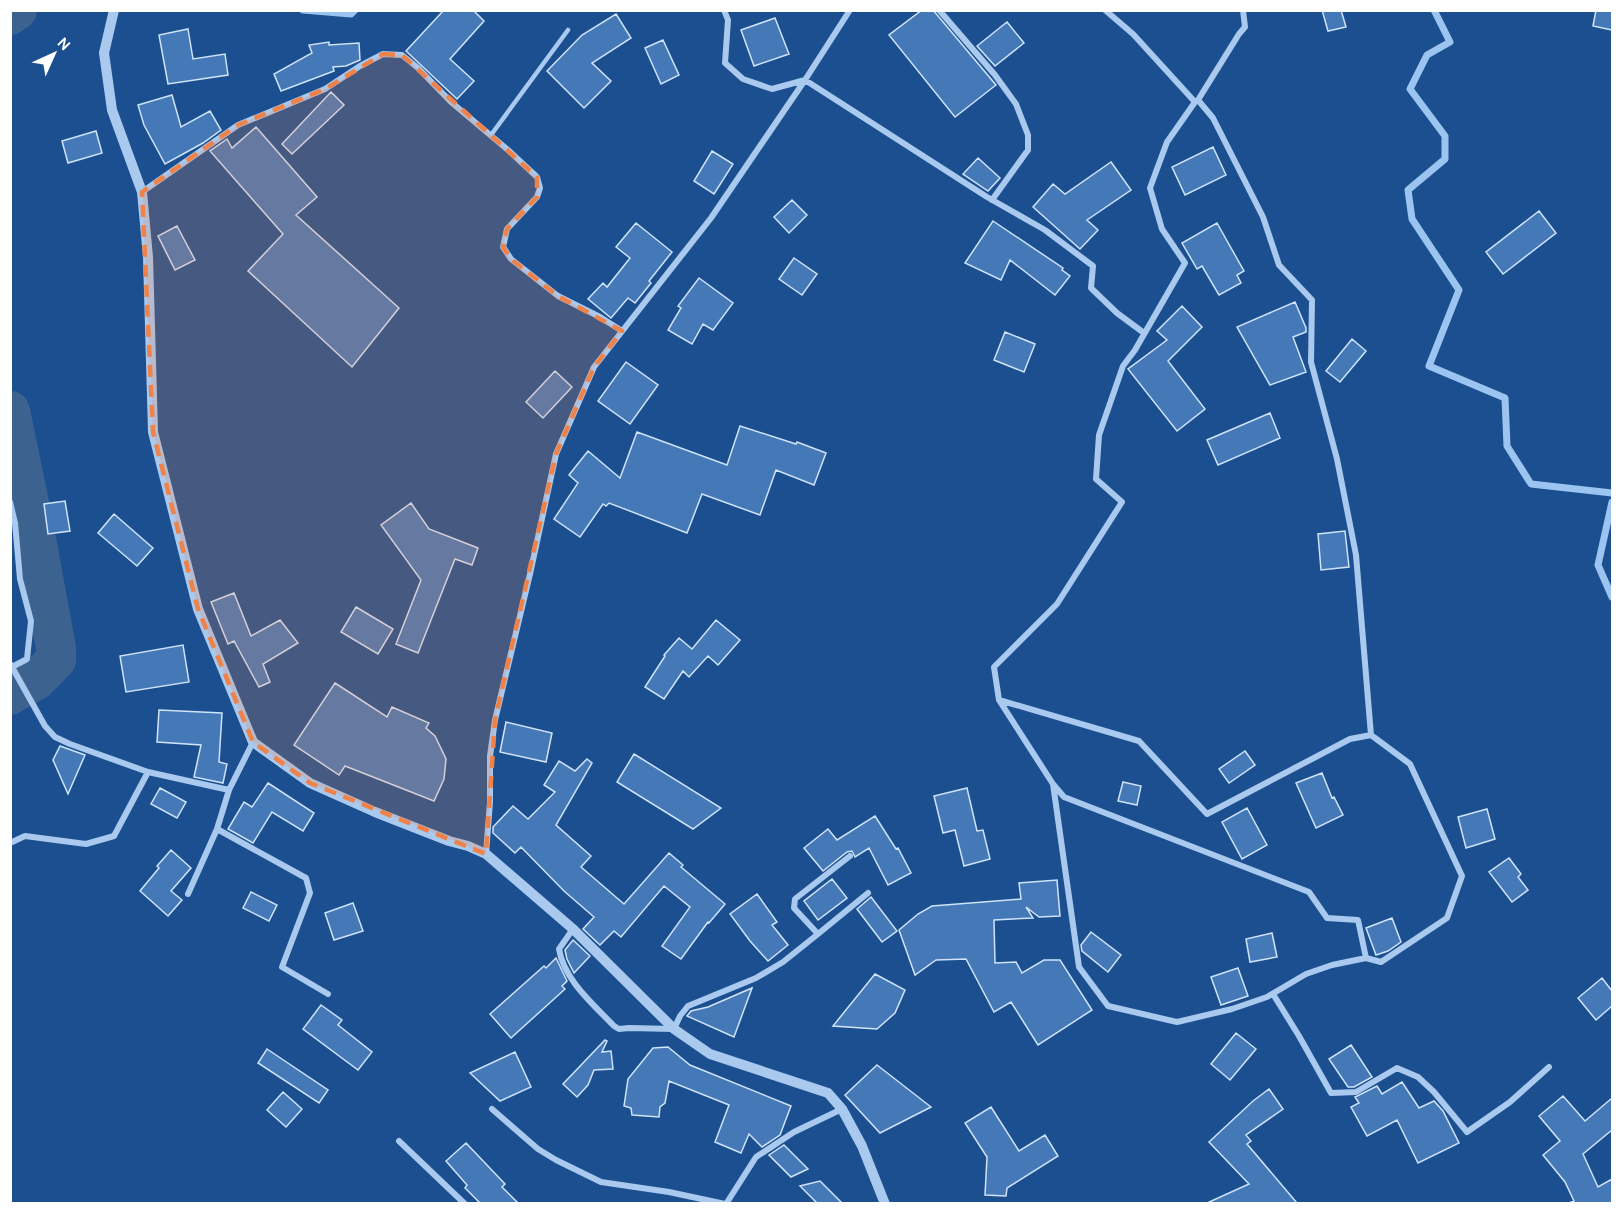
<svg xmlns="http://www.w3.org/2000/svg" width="1623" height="1214" viewBox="0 0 1623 1214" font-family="Karla,sans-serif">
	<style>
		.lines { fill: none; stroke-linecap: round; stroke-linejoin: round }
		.stream { stroke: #9cc4f0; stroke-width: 7 }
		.river { stroke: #3c6290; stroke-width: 40 }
		.building { fill: #4478b7; stroke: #cfe3fa; stroke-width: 1.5 }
		.service { stroke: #a9c9ee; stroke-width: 4.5 }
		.minor { stroke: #a9c9ee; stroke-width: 6 }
		.tertiary { stroke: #a9c9ee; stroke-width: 10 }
		.marked { fill: #ee8249; fill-opacity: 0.2; stroke: #ee8249; stroke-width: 4.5; stroke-dasharray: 12 8; stroke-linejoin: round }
	</style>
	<rect width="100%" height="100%" fill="#1b4f8f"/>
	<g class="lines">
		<path class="stream" d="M 303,10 L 351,14 L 355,10
			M 1434,10 L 1450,42 L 1427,55 L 1410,89 L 1445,136 L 1445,159 L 1408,190 L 1412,219 L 1459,290 L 1429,366 L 1505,398 L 1507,446 L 1531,484 L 1612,493
			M 1612,502 L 1598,565 L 1612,597"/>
		<path class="river" d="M 10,15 L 17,10
			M 10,411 L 33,522 L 56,648 L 56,660 L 36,680 L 10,695"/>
	</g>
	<path class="building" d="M 444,10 L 473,10 L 484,21 L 450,59 L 474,81 L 457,99 L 406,51 Z
		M 922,10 L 933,10 L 996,85 L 955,117 L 889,35 Z
		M 1322,10 L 1341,10 L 1346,27 L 1328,31 Z
		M 1596,10 L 1612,10 L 1612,30 L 1593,26 Z
		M 616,14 L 631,38 L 592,63 L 611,81 L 584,108 L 547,71 L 582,35 Z
		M 775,18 L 789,54 L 754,66 L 741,30 Z
		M 1007,22 L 1024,43 L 995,66 L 977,46 Z
		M 188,29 L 193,59 L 225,54 L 228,75 L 168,84 L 159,35 Z
		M 663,40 L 679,75 L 661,84 L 645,48 Z
		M 329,42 L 329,45 L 359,43 L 360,60 L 346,66 L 333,67 L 334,71 L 281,91 L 274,74 L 312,53 L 309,45 Z
		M 331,92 L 344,105 L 292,154 L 282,144 Z
		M 172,95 L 181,127 L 210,111 L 221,130 L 203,143 L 165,164 L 144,125 L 138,105 Z
		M 256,127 L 317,197 L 296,215 L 399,308 L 352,367 L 248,271 L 283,234 L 210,151 L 227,139 L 232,148 Z
		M 96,131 L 102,153 L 68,163 L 62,141 Z
		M 1213,147 L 1226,175 L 1185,195 L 1172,167 Z
		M 712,151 L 733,164 L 714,194 L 694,181 Z
		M 978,158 L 1000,178 L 988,191 L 963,174 Z
		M 1111,162 L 1131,190 L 1087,220 L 1098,230 L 1080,249 L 1033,207 L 1053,184 L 1065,194 Z
		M 792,200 L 807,215 L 789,233 L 774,217 Z
		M 1539,211 L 1556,233 L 1503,274 L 1486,252 Z
		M 993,221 L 1063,268 L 1062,270 L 1070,276 L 1055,295 L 1010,260 L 1001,280 L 965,263 Z
		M 636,223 L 672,252 L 649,281 L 651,283 L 635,303 L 628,298 L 611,318 L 588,299 L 603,283 L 607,287 L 630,258 L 616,247 Z
		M 1217,223 L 1244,271 L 1237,275 L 1241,283 L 1219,295 L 1202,266 L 1197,269 L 1182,243 Z
		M 177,226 L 195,260 L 175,270 L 158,236 Z
		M 794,258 L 817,274 L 802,295 L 779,279 Z
		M 699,278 L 733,303 L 713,330 L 703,324 L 692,344 L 668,330 L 681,308 L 678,306 Z
		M 1295,302 L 1306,328 L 1306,332 L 1293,337 L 1306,372 L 1270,385 L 1237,327 Z
		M 1182,306 L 1202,327 L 1168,361 L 1205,409 L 1177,431 L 1128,369 L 1167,340 L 1157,331 Z
		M 1005,332 L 1035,344 L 1024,372 L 994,360 Z
		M 1352,339 L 1366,351 L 1340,382 L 1326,371 Z
		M 626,362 L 658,385 L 630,424 L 598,401 Z
		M 555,371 L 572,387 L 543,418 L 526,402 Z
		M 1270,413 L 1280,438 L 1218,465 L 1207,440 Z
		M 740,426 L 796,444 L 797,442 L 826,453 L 814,485 L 776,470 L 760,515 L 702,494 L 687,533 L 609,503 L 606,506 L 603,504 L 580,537 L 554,519 L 578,483 L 569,475 L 588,451 L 620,478 L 637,432 L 727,465 Z
		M 65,501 L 70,531 L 48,534 L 44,504 Z
		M 411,503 L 429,529 L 478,548 L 472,565 L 455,559 L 418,653 L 396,644 L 421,580 L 381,525 Z
		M 114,514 L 153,548 L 137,566 L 98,533 Z
		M 1345,531 L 1349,567 L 1321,570 L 1318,534 Z
		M 234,593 L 251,636 L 280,620 L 298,643 L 263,664 L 270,682 L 259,687 L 234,641 L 228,644 L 211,602 Z
		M 356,607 L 393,629 L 378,654 L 341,632 Z
		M 716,620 L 740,640 L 718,665 L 708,656 L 689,677 L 683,671 L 664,699 L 645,687 L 665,656 L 664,655 L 679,638 L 692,649 Z
		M 183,645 L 189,682 L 126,692 L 120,656 Z
		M 335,683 L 387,717 L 392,707 L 429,723 L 426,728 L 435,736 L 446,759 L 444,779 L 434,801 L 345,766 L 339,775 L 294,745 Z
		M 159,710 L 222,713 L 219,762 L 227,764 L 223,783 L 194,777 L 201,745 L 157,742 Z
		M 506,722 L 552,733 L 546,762 L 500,752 Z
		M 60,746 L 85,755 L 68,794 L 53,760 Z
		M 1245,751 L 1255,765 L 1229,783 L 1219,769 Z
		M 634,754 L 721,808 L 693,829 L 617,782 Z
		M 587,759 L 592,763 L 556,825 L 591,856 L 581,867 L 624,904 L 669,853 L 683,865 L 681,867 L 725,904 L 709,923 L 708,922 L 681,959 L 662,946 L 690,907 L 664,886 L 621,937 L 614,931 L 600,945 L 583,929 L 594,917 L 564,891 L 521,847 L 515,853 L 493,833 L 493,827 L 513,806 L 528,819 L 555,792 L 544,785 L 559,761 L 575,771 Z
		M 1322,773 L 1332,798 L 1334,797 L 1343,815 L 1316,828 L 1296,783 Z
		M 1123,782 L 1141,786 L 1137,805 L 1118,801 Z
		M 268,783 L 314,813 L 303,831 L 272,812 L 253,843 L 228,829 L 244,802 L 252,807 Z
		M 160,788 L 186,802 L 177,818 L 151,804 Z
		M 967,788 L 977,831 L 983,830 L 990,859 L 964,866 L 955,830 L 943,833 L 934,796 Z
		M 1247,808 L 1267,845 L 1242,859 L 1222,822 Z
		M 1487,809 L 1495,839 L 1466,848 L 1458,817 Z
		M 875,816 L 896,849 L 898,848 L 911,873 L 888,885 L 869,848 L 855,857 L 852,851 L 847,852 L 823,871 L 804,848 L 828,829 L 837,840 Z
		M 171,850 L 191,868 L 171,891 L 182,900 L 168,916 L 140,891 L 159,868 L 157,866 Z
		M 1509,858 L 1521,874 L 1518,877 L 1528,890 L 1512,902 L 1489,872 Z
		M 832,879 L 847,898 L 818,920 L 804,901 Z
		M 1057,880 L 1060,916 L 1039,917 L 1026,907 L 1033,918 L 994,920 L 995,963 L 1016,962 L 1022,973 L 1044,960 L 1060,960 L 1092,1010 L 1038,1045 L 1011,1002 L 994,1012 L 966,959 L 936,960 L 915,975 L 899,930 L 918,914 L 932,906 L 1021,899 L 1019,883 Z
		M 251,892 L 277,905 L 269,921 L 243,908 Z
		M 757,894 L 777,922 L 772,925 L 788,945 L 768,961 L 750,941 L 730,914 Z
		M 871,897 L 897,931 L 882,942 L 857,909 Z
		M 353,903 L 363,931 L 334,940 L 325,913 Z
		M 1392,918 L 1401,942 L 1388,951 L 1376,955 L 1366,928 Z
		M 1091,932 L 1121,955 L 1108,972 L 1082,951 L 1081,945 Z
		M 1272,933 L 1277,957 L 1250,962 L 1246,939 Z
		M 573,940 L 590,956 L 574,973 L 567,959 L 565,950 Z
		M 556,958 L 567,981 L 562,986 L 565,989 L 511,1038 L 490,1014 L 544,966 L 546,968 Z
		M 1238,968 L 1248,996 L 1221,1005 L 1211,977 Z
		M 875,974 L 905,990 L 895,1013 L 877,1029 L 833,1026 Z
		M 1602,978 L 1612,991 L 1612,1006 L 1596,1020 L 1578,998 Z
		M 752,988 L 734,1037 L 687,1016 L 691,1011 L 708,1007 Z
		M 321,1005 L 342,1020 L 338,1025 L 372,1052 L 358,1070 L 303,1029 Z
		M 1236,1033 L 1256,1049 L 1230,1080 L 1211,1064 Z
		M 605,1040 L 607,1041 L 602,1052 L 611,1051 L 613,1069 L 594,1070 L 588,1085 L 577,1097 L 563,1084 Z
		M 1351,1045 L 1372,1077 L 1354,1087 L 1348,1087 L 1329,1059 Z
		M 668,1047 L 690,1065 L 791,1106 L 780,1135 L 762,1147 L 749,1134 L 741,1153 L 715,1142 L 729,1105 L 669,1081 L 665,1103 L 660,1107 L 659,1117 L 632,1115 L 631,1108 L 624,1106 L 628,1079 L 653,1048 Z
		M 267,1049 L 328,1090 L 319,1103 L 258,1063 Z
		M 515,1052 L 531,1087 L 500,1101 L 470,1073 Z
		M 877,1065 L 931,1107 L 880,1133 L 845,1095 Z
		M 1402,1082 L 1419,1108 L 1434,1101 L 1443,1111 L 1459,1143 L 1418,1163 L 1397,1120 L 1367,1136 L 1351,1107 L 1359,1103 L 1355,1097 L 1377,1086 L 1382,1094 Z
		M 1269,1089 L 1283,1109 L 1246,1135 L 1251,1141 L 1247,1144 L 1297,1203 L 1207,1203 L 1249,1184 L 1209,1142 L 1253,1101 Z
		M 283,1092 L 302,1109 L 286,1127 L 267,1110 Z
		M 1563,1096 L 1585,1121 L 1612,1098 L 1612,1130 L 1583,1154 L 1598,1187 L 1612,1179 L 1612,1203 L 1569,1203 L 1574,1201 L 1565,1182 L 1543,1155 L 1560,1141 L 1539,1116 Z
		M 991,1107 L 1019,1151 L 1045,1135 L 1058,1156 L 1007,1188 L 1006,1196 L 985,1195 L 987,1157 L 965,1123 Z
		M 466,1143 L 505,1184 L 502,1187 L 518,1203 L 480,1203 L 465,1188 L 467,1185 L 446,1161 Z
		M 784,1145 L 808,1169 L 791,1177 L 769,1155 Z
		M 820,1181 L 842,1203 L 817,1203 L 800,1186 Z"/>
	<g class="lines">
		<path class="service" d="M 491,135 L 568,30"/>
		<path class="minor" d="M 724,10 L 728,20 L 725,63 L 743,79 L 772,89 L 805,80 L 987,197 L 1045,230 L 1093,266 L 1091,288 L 1117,313 L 1144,333
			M 939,10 L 995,75 L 1016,104 L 1028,135 L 1028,150 L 992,200
			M 1105,10 L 1133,34 L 1195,102
			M 1198,100 L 1213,118 L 1263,217 L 1279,265 L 1312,300 L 1311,362 L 1337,459 L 1356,555 L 1371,735 L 1410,764 L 1462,876 L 1447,918 L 1381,962 L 1366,958
			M 142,192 L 238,125 L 325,89 L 360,66 L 383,54 L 402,55 L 418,68 L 451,102 L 508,150 L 537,177 L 540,188 L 537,197 L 507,229 L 503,247 L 511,259 L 558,296 L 600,317 L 622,331
			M 10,502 L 15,523 L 20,579 L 31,621 L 27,659 L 12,667 L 11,665
			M 12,667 L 45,726 L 55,737 L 70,744 L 148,772 L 229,790
			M 999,700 L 1139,741 L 1207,814 L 1350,739 L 1371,735
			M 1053,784 L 1064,797 L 1309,892 L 1327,918 L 1358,920 L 1366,958 L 1332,965 L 1306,974 L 1267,997 L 1232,1009 L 1177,1022 L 1108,1006 L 1079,967 L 1053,784 L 999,700 L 994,667 L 1057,604 L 1122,502 L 1096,479 L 1099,435 L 1123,366 L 1135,350 L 1185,263 L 1162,229 L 1150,188 L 1167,142 L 1195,102 L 1198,100 L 1239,34 L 1245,27 L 1243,10
			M 217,829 L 306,878 L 310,893 L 282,967 L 328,994
			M 10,843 L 25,836 L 86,844 L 114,836 L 148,772
			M 486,854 L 490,802 L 490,756 L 495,720 L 530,574 L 556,454 L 594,367 L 711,218 L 805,80 L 850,10
			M 188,894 L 217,829 L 229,790 L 253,742
			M 573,929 L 559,949 C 564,980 593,1004 614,1026 L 619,1029 L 629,1028 L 674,1029 L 680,1016 L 688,1006 L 756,978 L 783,962 L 818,934 L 794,908 L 795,899 L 850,856
			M 818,934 L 868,893
			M 1273,994 L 1299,1036 L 1331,1093 L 1356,1092 L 1397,1068 L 1418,1077 L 1434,1092 L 1467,1132 L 1510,1102 L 1549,1067
			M 492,1109 L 538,1149 L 556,1160 L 601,1182 L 669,1192 L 725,1204
			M 399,1141 L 465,1204
			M 726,1204 L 756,1157 L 794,1132 L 842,1109"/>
		<path class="tertiary" d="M 114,10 L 104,53 L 112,110 L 142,192 L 148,257 L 153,432 L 198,609 L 253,742 L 310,783 L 375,812 L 449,841 L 468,846 L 486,854 L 573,929 L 674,1029 L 710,1054 L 828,1093 L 842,1109 L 862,1146 L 885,1204"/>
	</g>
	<path class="marked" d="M 383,54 L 402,55 L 537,177 L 537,197 L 507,229 L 503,247 L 511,259 L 558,296 L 622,331 L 594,367 L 556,454 L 495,720 L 486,854 L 310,783 L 253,742 L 198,609 L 153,432 L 142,192 L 238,125 L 325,89 Z"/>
	<rect width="1623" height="1214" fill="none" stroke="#ffffff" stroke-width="24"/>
	<g transform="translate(54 54) rotate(45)" stroke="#1b4f8f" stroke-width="4.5" paint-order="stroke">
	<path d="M0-4.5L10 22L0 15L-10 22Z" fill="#ffffff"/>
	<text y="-9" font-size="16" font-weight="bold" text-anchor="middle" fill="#ffffff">N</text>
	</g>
</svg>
